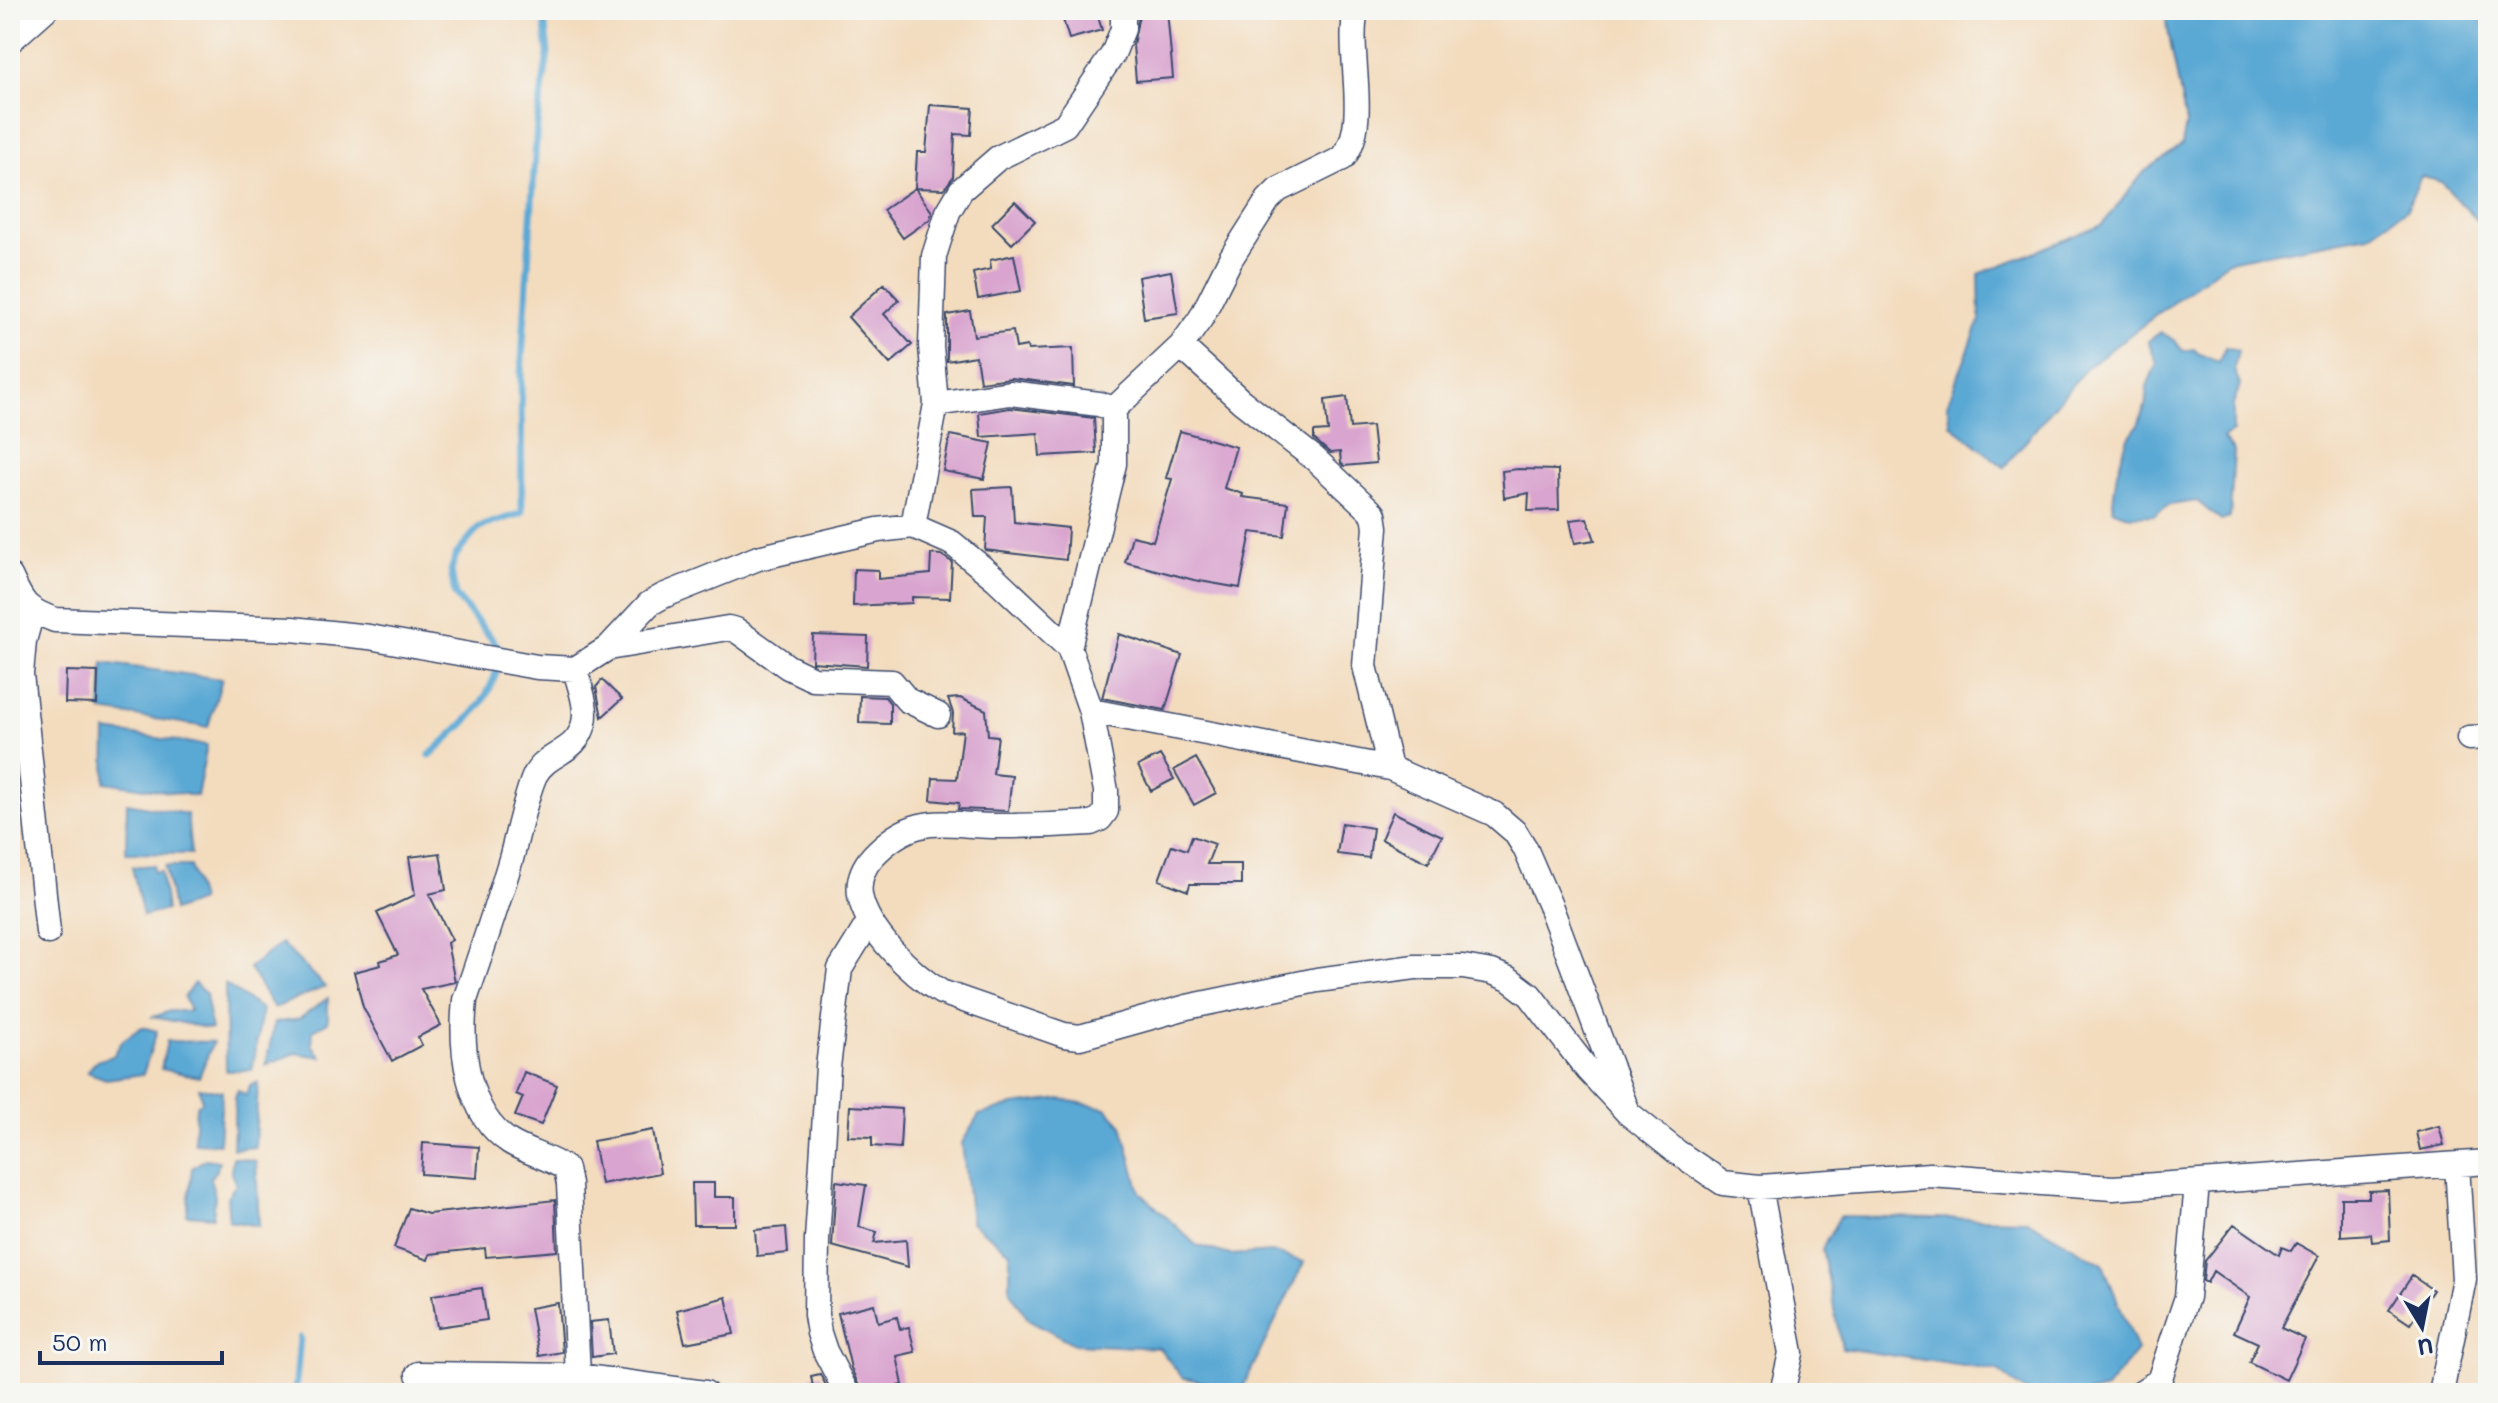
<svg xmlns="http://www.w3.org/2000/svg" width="2498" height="1403" viewBox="0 0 2498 1403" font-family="Mali,sans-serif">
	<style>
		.water { fill: #5aa8d4; stroke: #3a6c99; stroke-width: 2 }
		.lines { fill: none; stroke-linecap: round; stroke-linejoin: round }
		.stream { stroke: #5aa8d4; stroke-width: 7 }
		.building { fill: #d9a4cf }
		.street-casing { stroke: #3b496c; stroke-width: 27 }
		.street { stroke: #fff; stroke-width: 24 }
	</style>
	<rect width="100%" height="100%" fill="#f6f6f2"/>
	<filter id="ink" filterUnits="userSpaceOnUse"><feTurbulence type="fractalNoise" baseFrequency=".0125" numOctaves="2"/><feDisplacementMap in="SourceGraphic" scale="16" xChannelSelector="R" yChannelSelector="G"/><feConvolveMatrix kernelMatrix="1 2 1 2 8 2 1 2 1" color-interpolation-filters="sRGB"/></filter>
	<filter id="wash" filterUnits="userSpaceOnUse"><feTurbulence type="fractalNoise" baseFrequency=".006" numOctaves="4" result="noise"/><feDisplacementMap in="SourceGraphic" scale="32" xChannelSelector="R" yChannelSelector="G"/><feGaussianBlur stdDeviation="1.8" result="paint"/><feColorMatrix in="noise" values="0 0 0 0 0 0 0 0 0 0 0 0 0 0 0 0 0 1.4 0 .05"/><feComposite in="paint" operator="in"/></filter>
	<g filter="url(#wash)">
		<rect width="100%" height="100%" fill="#f3dcbe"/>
		<path class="water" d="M 2164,10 L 2488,10 L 2488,232 L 2441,182 L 2421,176 L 2407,209 L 2369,235 L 2228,261 L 2086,368 L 2004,467 L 1951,425 L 1947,404 L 1980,320 L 1979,274 L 2102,225 L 2144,172 L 2182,145 L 2186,123 Z
			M 2161,332 L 2174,340 L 2183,351 L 2194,349 L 2199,354 L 2219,362 L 2226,347 L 2238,350 L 2234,369 L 2240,385 L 2233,405 L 2233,432 L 2223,438 L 2234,451 L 2230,518 L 2221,521 L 2197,501 L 2170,505 L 2154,515 L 2130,516 L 2112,509 L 2117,472 L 2127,440 L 2138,425 L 2146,404 L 2147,386 L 2157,363 L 2148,341 Z
			M 103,663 L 222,679 L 208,727 L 101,711 Z
			M 106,731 L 207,745 L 197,796 L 105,782 Z
			M 127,803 L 187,814 L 191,854 L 126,853 Z
			M 154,865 L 154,872 L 161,871 L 166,910 L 143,916 L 132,867 Z
			M 165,866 L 190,866 L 200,901 L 173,911 Z
			M 281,943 L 325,987 L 274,1008 L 249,968 Z
			M 194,983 L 206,994 L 211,1029 L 153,1017 L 170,1011 L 190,1011 L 184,997 Z
			M 225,984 L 262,1010 L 252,1070 L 226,1071 Z
			M 328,998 L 328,1022 L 313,1030 L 312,1045 L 322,1057 L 296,1053 L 266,1065 L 274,1023 L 299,1019 Z
			M 142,1027 L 157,1031 L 143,1074 L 106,1079 L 87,1072 L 96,1061 L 113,1056 L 123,1040 Z
			M 167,1041 L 213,1042 L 199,1077 L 161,1069 Z
			M 258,1082 L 255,1147 L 233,1149 L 235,1097 L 238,1090 L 246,1095 L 250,1085 Z
			M 199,1088 L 222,1091 L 219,1144 L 194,1143 L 196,1106 L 202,1101 Z
			M 1060,1099 L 1106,1108 L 1122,1125 L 1140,1192 L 1196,1245 L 1230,1255 L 1272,1252 L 1304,1262 L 1241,1391 L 1182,1377 L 1159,1348 L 1074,1344 L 1028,1319 L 1010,1291 L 1010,1252 L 971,1222 L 962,1143 L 979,1115 L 1013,1105 Z
			M 233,1157 L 256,1161 L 259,1226 L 229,1221 L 227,1197 L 236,1184 L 231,1172 Z
			M 205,1159 L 219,1161 L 217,1170 L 210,1178 L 215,1196 L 213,1217 L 187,1215 L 192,1168 Z
			M 1840,1216 L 2027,1220 L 2103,1264 L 2137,1350 L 2106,1389 L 2091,1393 L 2027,1393 L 1998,1371 L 1842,1348 L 1822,1249 Z"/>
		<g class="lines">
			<path class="stream" d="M 430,755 C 468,719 491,705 502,651 L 455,595 L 451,571 L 456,555 L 479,527 L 522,513 L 521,375 L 537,124 L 548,53 L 543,10
				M 295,1393 L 300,1338"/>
		</g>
		<g id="blocks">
			<path class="building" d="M 1060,10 L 1096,10 L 1102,30 L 1069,39 Z
				M 1140,10 L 1167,10 L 1173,78 L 1136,81 L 1133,45 Z
				M 930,105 L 973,108 L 971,135 L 955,134 L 953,177 L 944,189 L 915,188 L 917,152 L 926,152 Z
				M 915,188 L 932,212 L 930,219 L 903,238 L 883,210 Z
				M 1015,201 L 1035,221 L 1012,244 L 992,224 Z
				M 1014,255 L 1021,291 L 978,299 L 973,273 L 991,269 L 990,260 Z
				M 1171,271 L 1178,313 L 1144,318 L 1138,277 Z
				M 884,284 L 899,300 L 884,314 L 912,345 L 890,364 L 848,317 Z
				M 970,311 L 974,336 L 1013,331 L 1016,348 L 1027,346 L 1028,350 L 1073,348 L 1074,386 L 1011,378 L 980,382 L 976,356 L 947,361 L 947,315 Z
				M 1347,397 L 1350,428 L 1372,426 L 1376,463 L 1344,466 L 1341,463 L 1340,452 L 1330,453 L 1314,439 L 1314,432 L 1328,431 L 1325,400 Z
				M 1010,408 L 1094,418 L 1096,453 L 1040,456 L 1038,433 L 981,437 L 979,413 Z
				M 1180,431 L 1236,447 L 1224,488 L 1243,494 L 1242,497 L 1288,503 L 1284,536 L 1251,532 L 1240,588 L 1194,580 L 1125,562 L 1132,536 L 1153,541 L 1172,479 L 1166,478 Z
				M 950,435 L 992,443 L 984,479 L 943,471 Z
				M 1518,469 L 1558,470 L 1559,510 L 1528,511 L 1529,493 L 1504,498 L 1502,471 Z
				M 1012,487 L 1014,522 L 1068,528 L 1066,560 L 985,550 L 987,517 L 975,517 L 973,489 Z
				M 1587,518 L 1595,540 L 1575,543 L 1570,520 Z
				M 931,554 L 941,555 L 952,562 L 950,598 L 912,597 L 912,603 L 853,606 L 854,569 L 878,570 L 878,579 L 930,574 Z
				M 1119,634 L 1182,655 L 1165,710 L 1102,698 Z
				M 813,635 L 868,637 L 867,666 L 812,662 Z
				M 66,671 L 98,672 L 97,704 L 65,703 Z
				M 602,680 L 622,699 L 602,717 L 596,687 Z
				M 860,696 L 885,697 L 890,703 L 890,724 L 859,723 Z
				M 960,698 L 986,710 L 988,735 L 998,736 L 993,774 L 1012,776 L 1008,811 L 958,809 L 959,803 L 931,800 L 933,778 L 957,779 L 963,731 L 952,732 L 953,713 L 948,699 Z
				M 1160,755 L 1174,779 L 1151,791 L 1138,766 Z
				M 1196,758 L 1216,793 L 1194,805 L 1174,770 Z
				M 1393,812 L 1442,836 L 1428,863 L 1381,839 Z
				M 1342,823 L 1373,828 L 1369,858 L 1337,854 Z
				M 1192,836 L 1215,844 L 1207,864 L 1241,864 L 1241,884 L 1190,884 L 1188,891 L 1159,880 L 1172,845 L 1187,850 Z
				M 440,853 L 446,890 L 429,894 L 452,940 L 447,943 L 455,982 L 421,989 L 441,1025 L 418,1037 L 422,1045 L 392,1061 L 363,1007 L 354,972 L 381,965 L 380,961 L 398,955 L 377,913 L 415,895 L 409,857 Z
				M 524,1072 L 557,1085 L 541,1125 L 515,1116 L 523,1097 L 516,1094 Z
				M 850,1106 L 902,1109 L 900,1148 L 872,1146 L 872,1137 L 848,1136 Z
				M 2439,1126 L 2444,1145 L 2420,1150 L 2416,1132 Z
				M 653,1130 L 660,1173 L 601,1184 L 593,1141 Z
				M 423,1143 L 479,1147 L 477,1178 L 421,1174 Z
				M 836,1181 L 866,1185 L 859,1227 L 877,1232 L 874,1243 L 906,1240 L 908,1267 L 832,1246 Z
				M 692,1183 L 714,1183 L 714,1197 L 735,1197 L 735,1225 L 693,1225 Z
				M 2388,1190 L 2390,1240 L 2372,1242 L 2371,1234 L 2341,1236 L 2341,1198 L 2369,1198 L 2369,1191 Z
				M 555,1200 L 557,1251 L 486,1257 L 485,1248 L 430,1254 L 428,1260 L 394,1248 L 409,1208 L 428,1214 Z
				M 2234,1224 L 2279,1255 L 2282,1247 L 2291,1251 L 2296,1243 L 2319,1256 L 2281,1328 L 2305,1339 L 2286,1380 L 2249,1362 L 2258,1343 L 2234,1332 L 2250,1297 L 2213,1271 L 2207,1283 L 2203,1281 L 2205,1261 Z
				M 786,1227 L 788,1253 L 757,1256 L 755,1230 Z
				M 2412,1276 L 2433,1290 L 2410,1324 L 2389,1310 Z
				M 482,1288 L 487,1320 L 437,1327 L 432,1295 Z
				M 726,1297 L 734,1334 L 685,1343 L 677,1310 Z
				M 558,1303 L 562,1352 L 539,1356 L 530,1308 Z
				M 874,1304 L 878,1322 L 897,1317 L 900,1329 L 909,1327 L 915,1352 L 897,1356 L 903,1385 L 862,1393 L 851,1368 L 838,1313 Z
				M 609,1320 L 613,1354 L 592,1357 L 590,1322 Z
				M 820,1374 L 830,1393 L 814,1393 L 811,1376 Z"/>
		</g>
	</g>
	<g filter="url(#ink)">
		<use href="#blocks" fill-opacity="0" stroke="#3b496c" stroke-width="2"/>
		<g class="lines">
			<g class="street-casing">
				<path id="street" d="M 1356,10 C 1346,54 1371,122 1343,158 L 1278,190 L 1268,200 L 1231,258 L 1201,318 L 1181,346 L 1114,409 L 1114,464 L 1069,648 L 1091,711 L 1106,791 L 1106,811 L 1100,819 L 1091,823 C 1061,825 1030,826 999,826 C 945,826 916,811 873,856 C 863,867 858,880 860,895 C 866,930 911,974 941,992 L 1064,1035 L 1080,1037 L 1187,1007 L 1317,980 L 1415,967 L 1463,967 L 1492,972 L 1509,979 L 1530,995 L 1587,1069 L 1628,1113
					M 10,41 L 45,10
					M 1181,346 L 1241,401 L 1315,459 L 1374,514 L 1376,527 L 1365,666 L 1390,768
					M 936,404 L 1010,393 L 1099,404 L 1114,409
					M 913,526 L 936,404 L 931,346 L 934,256 L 948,212 L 961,190 L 998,158 L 1065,125 L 1113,54 L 1123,29 L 1123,10
					M 10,576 C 23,604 25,609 55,620 L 292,629 L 369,637 L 537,667 L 575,669 L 608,648 L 649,604 L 663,596 L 758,558 L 878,530 L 913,526 L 952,543 L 996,579 L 1069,648
					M 32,612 L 24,641 L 21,674 L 48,932
					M 608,648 L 728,628 L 736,630 L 788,667 L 813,679 L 892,682 L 907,700 L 938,715
					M 575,669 C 579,685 588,706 584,723 C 577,754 548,751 535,775 C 526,794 517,837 511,859 C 497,906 481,953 465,1000 C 460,1047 466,1114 510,1142 C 528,1153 549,1157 566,1169 L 569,1184 L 578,1376
					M 1091,711 L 1390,768 L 1494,814 L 1515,832 L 1525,848 L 1551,908 L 1628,1113 L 1677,1152 L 1723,1183 L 1760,1187 L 1930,1175 L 2113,1188 L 2488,1162
					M 2469,738 L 2488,737
					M 1760,1187 L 1791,1353 L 1782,1393
					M 418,1374 L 578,1376 L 705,1393
					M 847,1393 L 825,1351 L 819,1333 L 816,1315 L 817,1240 L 828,1067 L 840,969 L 869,922
					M 2140,1393 L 2159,1381 L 2187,1297 L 2197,1183
					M 2441,1393 L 2464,1279 L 2457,1165"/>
			</g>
			<use href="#street" class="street"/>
		</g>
	</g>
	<rect width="2498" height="1403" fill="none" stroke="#f6f6f2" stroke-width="40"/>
	<g transform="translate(2422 1327) rotate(170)" stroke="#f6f6f2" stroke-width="6" paint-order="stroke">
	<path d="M0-6L14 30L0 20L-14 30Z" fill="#1b2f5e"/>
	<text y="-12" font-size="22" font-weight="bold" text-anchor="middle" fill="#1b2f5e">U</text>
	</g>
	<path d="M40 1351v12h182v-12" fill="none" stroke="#1b2f5e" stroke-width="4"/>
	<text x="52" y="1351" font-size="24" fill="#1b2f5e" stroke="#f6f6f2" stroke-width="6" paint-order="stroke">50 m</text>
</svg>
